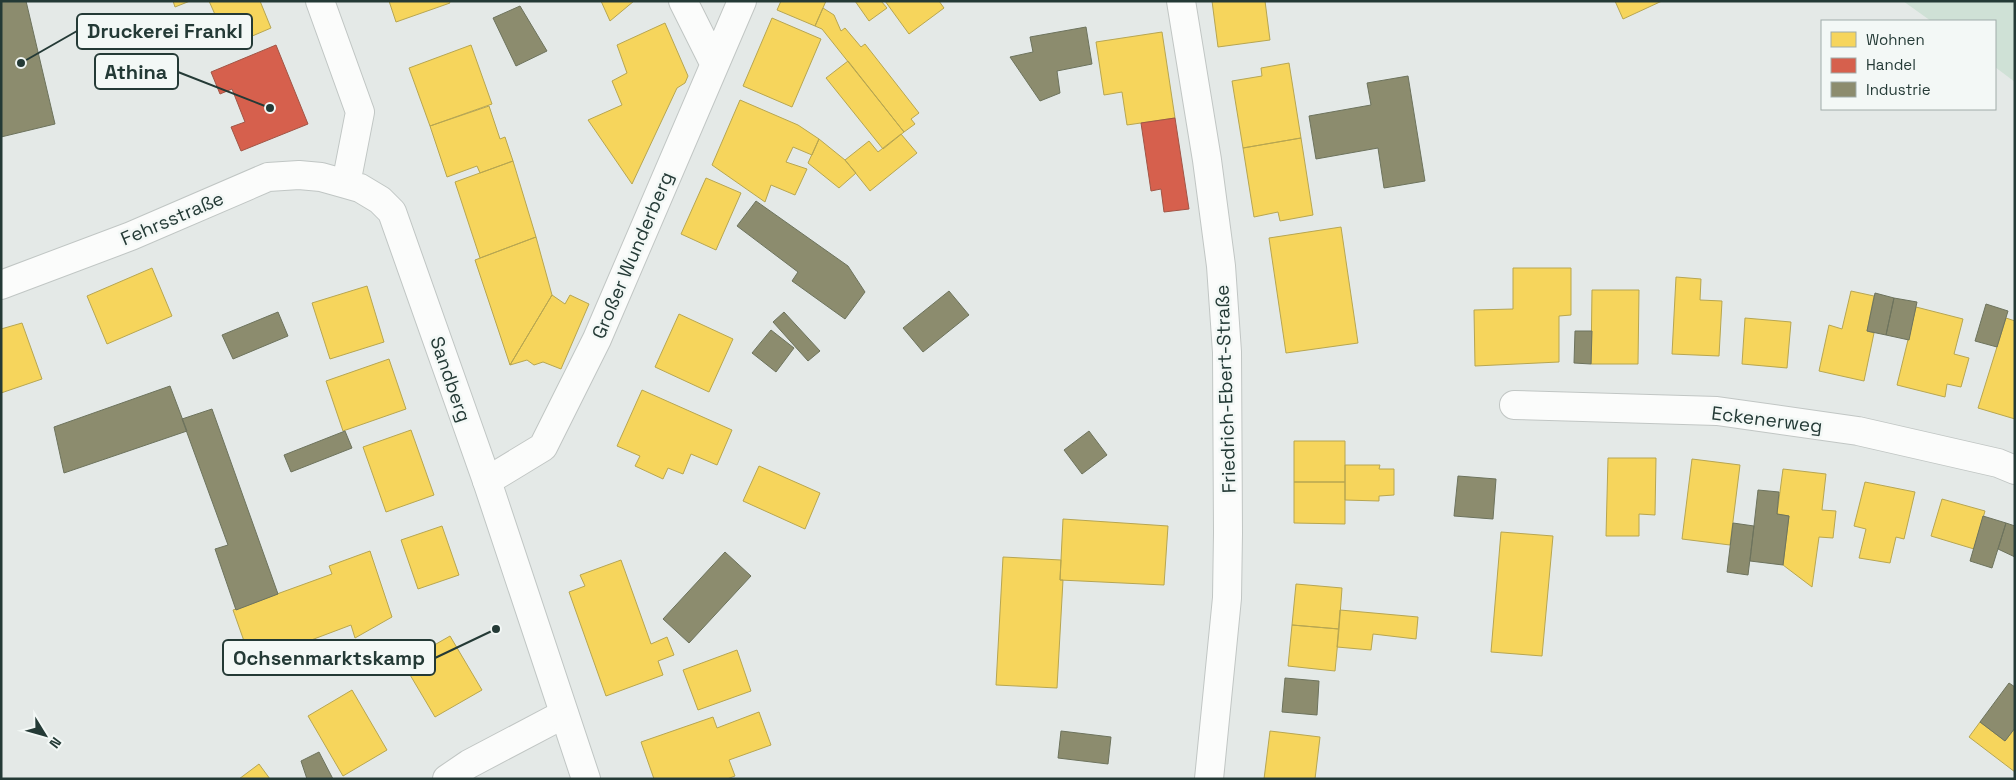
<svg xmlns="http://www.w3.org/2000/svg" width="2016" height="780" viewBox="0 0 2016 780" font-family="'Space Grotesk',sans-serif">
	<style>
		.green { fill: #cfe1d6 }
		.homes { fill: #f6d55c; stroke: #b7a651 }
		.shops { fill: #d6604d; stroke: #a15546 }
		.industry { fill: #8c8c6e; stroke: #6d735d }
		.lines { fill: none; stroke-linecap: round; stroke-linejoin: round }
		.street-casing { stroke: #c1c6c4; stroke-width: 30 }
		.secondary-casing { stroke: #c0c6c4; stroke-width: 30 }
		.street { stroke: #fbfcfb; stroke-width: 28 }
		.secondary { stroke: #fbfcfb; stroke-width: 28 }
		.labels { text-anchor: middle; stroke-width: 5; stroke-linejoin: round; paint-order: stroke }
		.street-label { font-size: 19px; fill: #243a36; stroke: #f3f8f6 }
		.leader { fill: none; stroke: #243a36; stroke-width: 2 }
		.callout-dot { fill: #243a36; stroke: #f3f8f6; stroke-width: 2 }
		.callout { fill: #f3f8f6; stroke: #243a36; stroke-width: 2 }
		.callout-label { font-size: 20px; text-anchor: middle; font-weight: bold; fill: #243a36 }
	</style>
	<rect width="100%" height="100%" fill="#e4e9e7"/>
	<path class="green" d="M 1903,1 L 2015,1 L 2015,82 L 1995,67 L 1995,21 L 1931,21 Z"/>
	<path class="homes" d="M 173,1 L 190,1 L 175,7 Z
		M 209,1 L 260,1 L 271,28 L 229,46 Z
		M 389,1 L 449,1 L 450,3 L 396,22 Z
		M 601,1 L 634,1 L 610,21 Z
		M 781,1 L 826,1 L 815,26 L 777,10 Z
		M 855,1 L 881,1 L 887,8 L 869,21 Z
		M 885,1 L 939,1 L 944,8 L 909,34 Z
		M 1212,1 L 1265,1 L 1270,40 L 1218,47 Z
		M 1615,1 L 1662,1 L 1623,19 Z
		M 823,8 L 834,15 L 841,31 L 845,28 L 861,47 L 865,44 L 919,113 L 911,119 L 915,124 L 904,132 L 822,29 L 815,26 Z
		M 772,18 L 821,39 L 792,107 L 743,86 Z
		M 665,23 L 688,76 L 685,83 L 677,88 L 632,184 L 588,120 L 622,105 L 612,81 L 627,73 L 617,45 Z
		M 1162,32 L 1175,118 L 1127,125 L 1122,92 L 1104,95 L 1096,42 Z
		M 471,45 L 492,104 L 430,126 L 409,68 Z
		M 848,61 L 904,132 L 883,149 L 826,78 Z
		M 1289,63 L 1301,138 L 1243,148 L 1232,81 L 1262,76 L 1261,68 Z
		M 740,100 L 798,125 L 819,139 L 812,155 L 793,147 L 786,162 L 807,169 L 795,195 L 771,185 L 765,202 L 712,165 Z
		M 489,106 L 500,139 L 505,137 L 513,161 L 480,173 L 477,166 L 447,177 L 430,126 Z
		M 901,134 L 917,153 L 870,191 L 845,160 L 869,141 L 878,152 Z
		M 1301,138 L 1313,215 L 1280,221 L 1278,212 L 1254,217 L 1243,148 Z
		M 819,139 L 845,160 L 856,173 L 839,188 L 808,163 Z
		M 513,161 L 536,237 L 480,258 L 455,182 Z
		M 706,178 L 741,193 L 716,250 L 681,234 Z
		M 1341,227 L 1358,343 L 1286,353 L 1269,238 Z
		M 536,237 L 552,295 L 510,365 L 475,260 Z
		M 152,268 L 172,316 L 107,344 L 87,296 Z
		M 1513,268 L 1571,268 L 1571,315 L 1559,316 L 1559,362 L 1475,366 L 1474,310 L 1513,309 Z
		M 1676,277 L 1701,279 L 1700,300 L 1722,301 L 1719,356 L 1672,354 Z
		M 367,286 L 384,342 L 330,359 L 312,303 Z
		M 1592,290 L 1639,290 L 1638,364 L 1591,364 Z
		M 1851,291 L 1874,296 L 1867,331 L 1874,333 L 1864,381 L 1819,371 L 1829,325 L 1842,329 Z
		M 552,295 L 565,304 L 570,295 L 589,304 L 561,369 L 543,362 L 534,365 L 527,360 L 510,365 Z
		M 1916,307 L 1963,319 L 1954,354 L 1969,358 L 1961,387 L 1947,384 L 1945,397 L 1897,385 Z
		M 679,314 L 733,339 L 709,392 L 655,367 Z
		M 1745,318 L 1791,322 L 1787,368 L 1742,364 Z
		M 2006,318 L 2015,321 L 2015,419 L 1978,408 Z
		M 22,323 L 42,379 L 1,393 L 1,329 Z
		M 389,359 L 406,409 L 343,431 L 326,381 Z
		M 642,390 L 732,430 L 717,465 L 691,454 L 683,474 L 668,468 L 663,479 L 635,466 L 640,456 L 617,446 Z
		M 411,430 L 434,495 L 386,512 L 363,447 Z
		M 1294,441 L 1345,441 L 1345,482 L 1294,482 Z
		M 1608,458 L 1656,458 L 1655,515 L 1639,514 L 1639,536 L 1606,536 Z
		M 1692,459 L 1740,465 L 1730,545 L 1682,539 Z
		M 1345,465 L 1380,465 L 1379,469 L 1394,469 L 1394,495 L 1379,496 L 1379,501 L 1345,500 Z
		M 759,466 L 820,493 L 805,529 L 743,501 Z
		M 1783,469 L 1826,474 L 1822,510 L 1836,511 L 1833,538 L 1819,537 L 1812,587 L 1783,565 L 1789,516 L 1777,514 Z
		M 1294,482 L 1345,482 L 1345,524 L 1294,523 Z
		M 1865,482 L 1915,492 L 1904,539 L 1896,537 L 1890,563 L 1859,558 L 1866,529 L 1854,526 Z
		M 1942,499 L 1985,511 L 1974,549 L 1931,536 Z
		M 1063,519 L 1168,526 L 1164,585 L 1060,580 Z
		M 442,526 L 459,575 L 418,589 L 401,540 Z
		M 1501,532 L 1553,536 L 1542,656 L 1491,652 Z
		M 370,551 L 392,617 L 355,638 L 351,625 L 298,645 L 297,641 L 250,658 L 233,610 L 332,574 L 329,566 Z
		M 1003,557 L 1061,560 L 1060,580 L 1063,580 L 1057,688 L 996,685 Z
		M 621,560 L 651,644 L 667,637 L 674,655 L 658,661 L 663,675 L 606,696 L 569,592 L 585,586 L 580,575 Z
		M 1296,584 L 1342,588 L 1339,629 L 1292,625 Z
		M 1340,610 L 1418,617 L 1416,639 L 1373,634 L 1371,650 L 1337,647 Z
		M 1292,625 L 1339,629 L 1335,671 L 1288,666 Z
		M 450,636 L 482,690 L 435,717 L 403,663 Z
		M 737,650 L 751,691 L 698,710 L 683,670 Z
		M 352,690 L 387,750 L 343,776 L 308,716 Z
		M 759,712 L 771,745 L 729,760 L 735,776 L 727,779 L 654,779 L 641,742 L 713,717 L 717,728 Z
		M 1980,722 L 2005,741 L 2015,728 L 2015,772 L 1969,737 Z
		M 1270,731 L 1320,737 L 1315,779 L 1264,779 Z
		M 259,764 L 270,779 L 239,779 Z"/>
	<path class="shops" d="M 276,45 L 308,124 L 241,151 L 231,127 L 245,122 L 232,89 L 220,94 L 211,72 Z
		M 1175,118 L 1189,209 L 1164,212 L 1161,189 L 1151,191 L 1141,123 Z"/>
	<path class="industry" d="M 1,1 L 26,1 L 55,124 L 1,137 Z
		M 520,6 L 547,51 L 516,66 L 493,18 Z
		M 1086,27 L 1092,64 L 1057,71 L 1060,93 L 1040,101 L 1010,57 L 1033,52 L 1030,37 Z
		M 1408,76 L 1425,181 L 1384,188 L 1378,148 L 1316,159 L 1309,116 L 1371,105 L 1367,83 Z
		M 756,201 L 848,266 L 865,292 L 845,319 L 792,281 L 798,272 L 737,226 Z
		M 949,291 L 969,315 L 923,352 L 903,328 Z
		M 1875,293 L 1894,298 L 1886,335 L 1867,331 Z
		M 1894,298 L 1917,302 L 1909,340 L 1886,335 Z
		M 1986,304 L 2008,311 L 1997,347 L 1975,341 Z
		M 278,312 L 288,336 L 233,359 L 222,335 Z
		M 784,312 L 820,351 L 808,361 L 773,322 Z
		M 771,330 L 794,348 L 776,372 L 752,353 Z
		M 1575,331 L 1592,331 L 1591,364 L 1574,363 Z
		M 170,386 L 187,431 L 64,473 L 54,427 Z
		M 212,409 L 278,594 L 236,610 L 215,549 L 228,545 L 182,419 Z
		M 345,431 L 352,448 L 291,472 L 284,455 Z
		M 1089,431 L 1107,455 L 1082,474 L 1064,450 Z
		M 1458,476 L 1496,479 L 1493,519 L 1454,516 Z
		M 1758,490 L 1779,492 L 1777,514 L 1789,516 L 1783,565 L 1750,561 Z
		M 1983,516 L 2006,523 L 1992,568 L 1970,561 Z
		M 1733,523 L 1754,526 L 1748,575 L 1727,572 Z
		M 2006,523 L 2015,526 L 2015,557 L 1998,549 Z
		M 725,552 L 751,576 L 689,643 L 663,619 Z
		M 1285,678 L 1319,681 L 1317,715 L 1282,712 Z
		M 2009,683 L 2015,687 L 2015,728 L 2005,741 L 1980,722 Z
		M 1061,731 L 1111,737 L 1108,764 L 1058,758 Z
		M 319,752 L 333,779 L 307,779 L 301,761 Z"/>
	<g class="lines">
		<g class="street-casing">
			<path id="street" d="M 683,1 L 714,63
				M 1181,1 L 1207,160 L 1221,266 L 1227,352 L 1228,533 L 1227,598 L 1209,779
				M 1514,405 L 1717,411 L 1858,431 L 1998,463 L 2015,470
				M 487,481 L 543,447 L 597,339 L 742,1
				M 447,779 L 469,764 L 564,714"/>
		</g>
		<g class="secondary-casing">
			<path id="secondary" d="M 320,1 L 360,112 L 346,184
				M 1,285 L 131,236 L 268,177 L 299,175 L 321,177 L 346,184 L 360,188 L 380,200 L 392,212 L 487,481 L 586,779"/>
		</g>
		<use href="#street" class="street"/>
		<use href="#secondary" class="secondary"/>
	</g>
	<g class="labels">
		<g class="street-label">
			<text transform="translate(172 218) rotate(-23)" y="7">Fehrsstraße</text>
			<text transform="translate(632 255) rotate(-67)" y="7">Großer Wunderberg</text>
			<text transform="translate(451 379) rotate(71)" y="7">Sandberg</text>
			<text transform="translate(1225 389) rotate(-92)" y="7">Friedrich-Ebert-Straße</text>
			<text transform="translate(1767 419) rotate(7)" y="7">Eckenerweg</text>
		</g>
	</g>
	<path class="leader" d="M21 63L77 31M270 108L178 72M496 629L435 658"/>
	<g class="callout-dot">
		<circle cx="21" cy="63" r="5"/>
		<circle cx="270" cy="108" r="5"/>
		<circle cx="496" cy="629" r="5"/>
	</g>
	<g class="callout">
		<rect x="77" y="14" width="175" height="35" rx="5"/>
		<rect x="95" y="54" width="83" height="35" rx="5"/>
		<rect x="223" y="640" width="212" height="35" rx="5"/>
	</g>
	<g class="callout-label">
		<text x="165" y="38">Druckerei Frankl</text>
		<text x="136" y="79">Athina</text>
		<text x="329" y="665">Ochsenmarktskamp</text>
	</g>
	<rect width="2016" height="780" fill="none" stroke="#243a36" stroke-width="5"/>
	<rect x="1821" y="20" width="175" height="90" fill="#f3f8f6" stroke="#a0aca9"/>
	<rect x="1831" y="32" width="25" height="15" fill="#f6d55c" stroke="#a0aca9"/>
	<text x="1866" y="45" font-size="15" fill="#243a36">Wohnen</text>
	<rect x="1831" y="58" width="25" height="15" fill="#d6604d" stroke="#a0aca9"/>
	<text x="1866" y="70" font-size="15" fill="#243a36">Handel</text>
	<rect x="1831" y="82" width="25" height="15" fill="#8c8c6e" stroke="#a0aca9"/>
	<text x="1866" y="95" font-size="15" fill="#243a36">Industrie</text>
	<g transform="translate(45 735) rotate(127)" stroke="#f3f8f6" stroke-width="4" paint-order="stroke">
	<path d="M0-4L9 19L0 12L-9 19Z" fill="#243a36"/>
	<text y="-8" font-size="14" font-weight="bold" text-anchor="middle" fill="#243a36">N</text>
	</g>
</svg>
